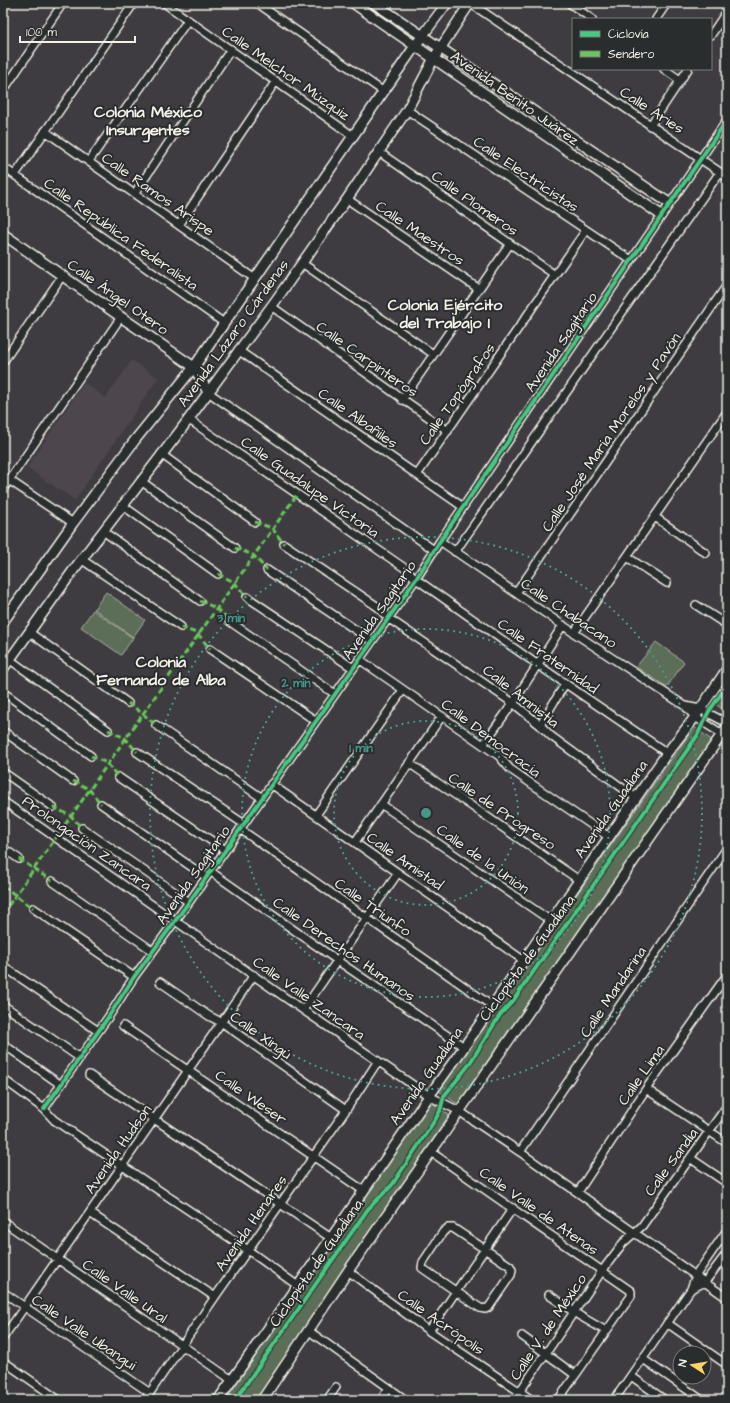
<svg xmlns="http://www.w3.org/2000/svg" width="730" height="1403" viewBox="0 0 730 1403" font-family="'Architects Daughter',sans-serif">
	<style>
		.built { fill: #4d474e }
		.green { fill: #5c6e58; stroke: #a8b0a0 }
		.lines { fill: none; stroke-linecap: round; stroke-linejoin: round }
		.minor-casing { stroke: #f4f1e8; stroke-width: 10 }
		.tertiary-casing { stroke: #f4f1e8; stroke-width: 12 }
		.minor { stroke: #2a2d2e; stroke-width: 7 }
		.tertiary { stroke: #2a2d2e; stroke-width: 9 }
		.quiet { stroke: #6ac65a; stroke-width: 3; stroke-dasharray: 6 3; stroke-linecap: butt }
		.cycleway-casing { stroke: #2a2d2e; stroke-width: 6 }
		.cycleway { stroke: #46c982; stroke-width: 4 }
		.ring { fill: none; stroke: #48958c; stroke-width: 2; stroke-dasharray: 2 4 }
		.labels { text-anchor: middle; stroke-width: 4; stroke-linejoin: round; paint-order: stroke }
		.street-label { font-size: 15px; fill: #f4f1e8; stroke: #2a2d2e }
		.neighbourhood-label { font-size: 16px; font-weight: bold; fill: #f4f1e8; stroke: #2a2d2e }
		.centre { fill: #48958c; stroke: #2a2d2e; stroke-width: 2 }
		.ring-label { font-size: 12px; text-anchor: middle; font-weight: bold; fill: #48958c; stroke: #2a2d2e; stroke-width: 4; stroke-linejoin: round; paint-order: stroke }
	</style>
	<rect width="100%" height="100%" fill="#3f3c41"/>
	<filter id="ink" filterUnits="userSpaceOnUse"><feTurbulence type="fractalNoise" baseFrequency=".025" numOctaves="2"/><feDisplacementMap in="SourceGraphic" scale="8" xChannelSelector="R" yChannelSelector="G"/><feConvolveMatrix kernelMatrix="1 2 1 2 8 2 1 2 1" color-interpolation-filters="sRGB"/></filter>
	<g filter="url(#ink)">
		<path class="built" d="M 132,360 L 158,378 L 75,500 L 27,468 L 84,383 L 106,398 Z"/>
		<path class="green" d="M 106,592 L 145,620 L 133,637 L 94,609 Z
			M 93,610 L 133,638 L 121,655 L 81,627 Z
			M 656,642 L 684,662 L 667,687 L 636,667 Z
			M 727,680 L 727,712 L 712,702 Z
			M 694,727 L 713,741 L 459,1105 L 439,1091 Z
			M 431,1102 L 449,1115 L 260,1400 L 225,1400 Z"/>
		<g class="lines">
			<g class="minor-casing">
				<path id="minor" d="M 164,3 L 353,136
					M 257,3 L 384,92
					M 470,3 L 727,177
					M 569,3 L 592,19
					M 656,19 L 667,3
					M 711,35 L 727,11
					M 664,69 L 680,80
					M 3,91 L 63,3
					M 407,110 L 631,260
					M 650,126 L 688,69
					M 45,131 L 255,279
					M 379,152 L 555,275
					M 89,161 L 188,20
					M 3,167 L 224,323
					M 15,175 L 134,3
					M 135,193 L 231,49
					M 347,199 L 479,289
					M 179,225 L 276,81
					M 302,263 L 433,354
					M 271,306 L 448,431
					M 238,350 L 463,507
					M 3,362 L 62,276
					M 208,392 L 434,550
					M 402,400 L 510,244
					M 188,419 L 406,569 L 416,579 L 538,665 L 667,753
					M 161,454 L 255,522
					M 417,475 L 586,230
					M 9,480 L 73,523
					M 141,481 L 235,548
					M 3,489 L 121,317
					M 122,505 L 218,574
					M 655,517 L 706,553
					M 103,531 L 200,601
					M 440,541 L 574,633 L 685,706 L 695,717 L 727,737
					M 284,544 L 378,607 L 388,618 L 513,703 L 540,725 L 551,736 L 636,798
					M 455,552 L 720,172
					M 627,557 L 667,583
					M 81,559 L 181,627
					M 267,570 L 372,641
					M 516,593 L 727,285
					M 247,597 L 353,668
					M 696,605 L 727,625
					M 229,621 L 335,694
					M 29,632 L 128,703
					M 574,633 L 727,412
					M 210,649 L 316,721
					M 9,659 L 108,730
					M 359,659 L 499,756 L 510,769 L 609,837
					M 3,692 L 91,756
					M 685,706 L 700,709 L 727,723
					M 156,725 L 262,798
					M 540,725 L 565,684
					M 3,731 L 73,781
					M 483,745 L 513,703 L 563,625
					M 137,752 L 244,824
					M 409,763 L 579,880
					M 3,772 L 53,807
					M 118,777 L 225,850
					M 271,784 L 523,960
					M 3,801 L 303,1010 L 429,1096 L 459,1111 L 520,1152 L 727,1298
					M 101,804 L 206,877
					M 381,804 L 551,921
					M 316,815 L 403,690
					M 82,828 L 189,902
					M 240,829 L 492,1006
					M 355,842 L 442,716
					M 3,848 L 19,859
					M 210,871 L 338,961 L 464,1047
					M 52,881 L 153,951
					M 33,908 L 134,977
					M 3,966 L 98,1031
					M 160,982 L 209,1016 L 221,1022 L 346,1110
					M 3,1005 L 80,1058
					M 303,1010 L 398,873
					M 123,1026 L 364,1191
					M 3,1044 L 61,1085
					M 89,1075 L 331,1238
					M 3,1079 L 44,1109 L 54,1120 L 248,1250 L 298,1286
					M 646,1089 L 727,1143
					M 44,1109 L 109,1016 L 134,977 L 189,902 L 416,579 L 440,541 L 727,120
					M 431,1152 L 631,1291 L 631,1296 L 558,1400
					M 520,1152 L 727,848
					M 690,1158 L 727,1183
					M 578,1192 L 646,1089 L 727,975
					M 90,1213 L 215,1297
					M 4,1222 L 232,1380
					M 448,1228 L 453,1228 L 510,1266 L 512,1270 L 511,1275 L 489,1307 L 485,1309 L 480,1308 L 422,1268 L 423,1262 L 443,1232 Z
					M 348,1271 L 429,1331 L 532,1400
					M 691,1289 L 705,1282 L 727,1253
					M 3,1292 L 150,1393
					M 549,1295 L 580,1316 L 606,1331
					M 667,1323 L 727,1365
					M 309,1331 L 406,1400
					M 429,1331 L 513,1208
					M 522,1336 L 575,1375
					M 3,1338 L 254,975
					M 643,1359 L 702,1400
					M 3,1361 L 59,1400
					M 631,1376 L 665,1400
					M 145,1400 L 215,1297 L 346,1110 L 378,1061
					M 327,1400 L 336,1387
					M 381,1400 L 389,1388
					M 514,1400 L 602,1271 L 623,1243 L 642,1226 L 727,1106
					M 614,1400 L 691,1289 L 696,1275 L 727,1230"/>
			</g>
			<g class="tertiary-casing">
				<path id="tertiary" d="M 353,3 L 661,215
					M 374,3 L 669,203
					M 3,234 L 121,317 L 194,367 L 208,392
					M 3,622 L 73,523 L 135,440 L 194,367 L 415,46 L 447,3
					M 3,669 L 75,568 L 180,431 L 276,300 L 347,199 L 407,110 L 434,58 L 470,3
					M 218,1400 L 298,1286 L 429,1096 L 464,1047 L 636,798 L 667,753 L 695,717 L 727,669
					M 262,1400 L 348,1271 L 727,727"/>
			</g>
			<use href="#minor" class="minor"/>
			<use href="#tertiary" class="tertiary"/>
			<path class="quiet" d="M 255,522 L 272,528 L 284,544
				M 235,548 L 253,555 L 267,570
				M 218,574 L 234,582 L 247,597
				M 200,601 L 216,608 L 229,621
				M 181,627 L 198,634 L 210,649
				M 128,703 L 142,713 L 156,725
				M 108,730 L 125,738 L 137,752
				M 91,756 L 107,763 L 118,777
				M 73,781 L 89,789 L 101,804
				M 53,807 L 71,816 L 82,828
				M 19,859 L 52,881
				M 3,886 L 33,908
				M 3,913 L 298,493"/>
			<g class="cycleway-casing">
				<path id="cycleway" d="M 44,1109 L 109,1016 L 134,977 L 189,902 L 416,579 L 440,541 L 727,120
					M 235,1400 L 368,1209 L 392,1185 L 435,1120 L 440,1111 L 444,1096 L 468,1066 L 500,1015 L 513,1001 L 697,736 L 708,713 L 727,685"/>
			</g>
			<use href="#cycleway" class="cycleway"/>
		</g>
	</g>
	<g class="ring">
		<circle cx="426" cy="813" r="92"/>
		<circle cx="426" cy="813" r="184"/>
		<circle cx="426" cy="813" r="276"/>
	</g>
	<g class="labels">
		<g class="street-label">
			<text transform="translate(286 73) rotate(35)" y="5">Calle Melchor Múzquiz</text>
			<text transform="translate(515 98) rotate(35)" y="5">Avenida Benito Juárez</text>
			<text transform="translate(652 110) rotate(33)" y="5">Calle Aries</text>
			<text transform="translate(526 174) rotate(34)" y="5">Calle Electricistas</text>
			<text transform="translate(158 194) rotate(35)" y="5">Calle Ramos Arispe</text>
			<text transform="translate(475 203) rotate(35)" y="5">Calle Plomeros</text>
			<text transform="translate(420 233) rotate(34)" y="5">Calle Maestros</text>
			<text transform="translate(121 234) rotate(35)" y="5">Calle República Federalista</text>
			<text transform="translate(118 297) rotate(35)" y="5">Calle Ángel Otero</text>
			<text transform="translate(233 333) rotate(-54)" y="5">Avenida Lázaro Cárdenas</text>
			<text transform="translate(561 342) rotate(-56)" y="5">Avenida Sagitario</text>
			<text transform="translate(367 359) rotate(35)" y="5">Calle Carpinteros</text>
			<text transform="translate(457 394) rotate(-55)" y="5">Calle Topógrafos</text>
			<text transform="translate(358 418) rotate(35)" y="5">Calle Albañiles</text>
			<text transform="translate(611 432) rotate(-56)" y="5">Calle José María Morelos y Pavón</text>
			<text transform="translate(310 487) rotate(35)" y="5">Calle Guadalupe Victoria</text>
			<text transform="translate(379 610) rotate(-55)" y="5">Avenida Sagitario</text>
			<text transform="translate(569 613) rotate(34)" y="5">Calle Chabacano</text>
			<text transform="translate(548 656) rotate(35)" y="5">Calle Fraternidad</text>
			<text transform="translate(521 696) rotate(38)" y="5">Calle Amnistía</text>
			<text transform="translate(491 738) rotate(37)" y="5">Calle Democracia</text>
			<text transform="translate(611 809) rotate(-55)" y="5">Avenida Guadiana</text>
			<text transform="translate(502 811) rotate(34)" y="5">Calle de Progreso</text>
			<text transform="translate(87 843) rotate(35)" y="5">Prolongación Zancara</text>
			<text transform="translate(483 859) rotate(35)" y="5">Calle de la Unión</text>
			<text transform="translate(405 861) rotate(35)" y="5">Calle Amistad</text>
			<text transform="translate(193 875) rotate(-55)" y="5">Avenida Sagitario</text>
			<text transform="translate(373 907) rotate(35)" y="5">Calle Triunfo</text>
			<text transform="translate(344 949) rotate(35)" y="5">Calle Derechos Humanos</text>
			<text transform="translate(527 958) rotate(-54)" y="5">Ciclopista de Guadiana</text>
			<text transform="translate(613 992) rotate(-56)" y="5">Calle Mandarina</text>
			<text transform="translate(309 998) rotate(35)" y="5">Calle Valle Zancara</text>
			<text transform="translate(261 1035) rotate(35)" y="5">Calle Xingú</text>
			<text transform="translate(641 1075) rotate(-55)" y="5">Calle Lima</text>
			<text transform="translate(426 1076) rotate(-55)" y="5">Avenida Guadiana</text>
			<text transform="translate(251 1097) rotate(35)" y="5">Calle Weser</text>
			<text transform="translate(118 1149) rotate(-55)" y="5">Avenida Hudson</text>
			<text transform="translate(671 1162) rotate(-54)" y="5">Calle Sandia</text>
			<text transform="translate(539 1211) rotate(35)" y="5">Calle Valle de Atenas</text>
			<text transform="translate(251 1223) rotate(-55)" y="5">Avenida Henares</text>
			<text transform="translate(316 1263) rotate(-55)" y="5">Ciclopista de Guadiana</text>
			<text transform="translate(125 1291) rotate(35)" y="5">Calle Valle Ural</text>
			<text transform="translate(441 1322) rotate(35)" y="5">Calle Acrópolis</text>
			<text transform="translate(548 1327) rotate(-56)" y="5">Calle V. de México</text>
			<text transform="translate(84 1332) rotate(34)" y="5">Calle Valle Ubangui</text>
		</g>
		<g class="neighbourhood-label">
			<text x="148" y="117">Colonia México<tspan x="148" dy="18">Insurgentes</tspan></text>
			<text x="445" y="310">Colonia Ejército<tspan x="445" dy="18">del Trabajo I</tspan></text>
			<text x="161" y="667">Colonia<tspan x="161" dy="18">Fernando de Alba</tspan></text>
		</g>
	</g>
	<circle cx="426" cy="813" r="6" class="centre"/>
	<g class="ring-label">
		<text x="231" y="622">3 min</text>
		<text x="296" y="687">2 min</text>
		<text x="361" y="752">1 min</text>
	</g>
	<rect width="730" height="1403" fill="none" stroke="#2a2d2e" stroke-width="16"/>
	<rect x="8" y="8" width="714" height="1387" fill="none" stroke="#f4f1e8" stroke-width="1.5" filter="url(#ink)"/>
	<rect x="572" y="18" width="140" height="52" fill="#2a2d2e" stroke="#7b7b78"/>
	<rect x="580" y="31" width="20" height="6" fill="#46c982" stroke="#7b7b78"/>
	<text x="608" y="38" font-size="12" fill="#f4f1e8">Ciclovía</text>
	<rect x="580" y="51" width="20" height="6" fill="#6ac65a" stroke="#7b7b78"/>
	<text x="608" y="58" font-size="12" fill="#f4f1e8">Sendero</text>
	<g transform="translate(692 1365) rotate(282)"><circle r="19" fill="#2a2d2e" stroke="#7b7b78"/>
	<path d="M0-3L7 15L0 10L-7 15Z" fill="#ffd166"/>
	<text y="-6" font-size="11" font-weight="bold" text-anchor="middle" fill="#f4f1e8">N</text>
	</g>
	<path d="M20 36v6h115v-6" fill="none" stroke="#f4f1e8" stroke-width="2"/>
	<text x="26" y="36" font-size="12" fill="#f4f1e8" stroke="#2a2d2e" stroke-width="3" paint-order="stroke">100 m</text>
</svg>
